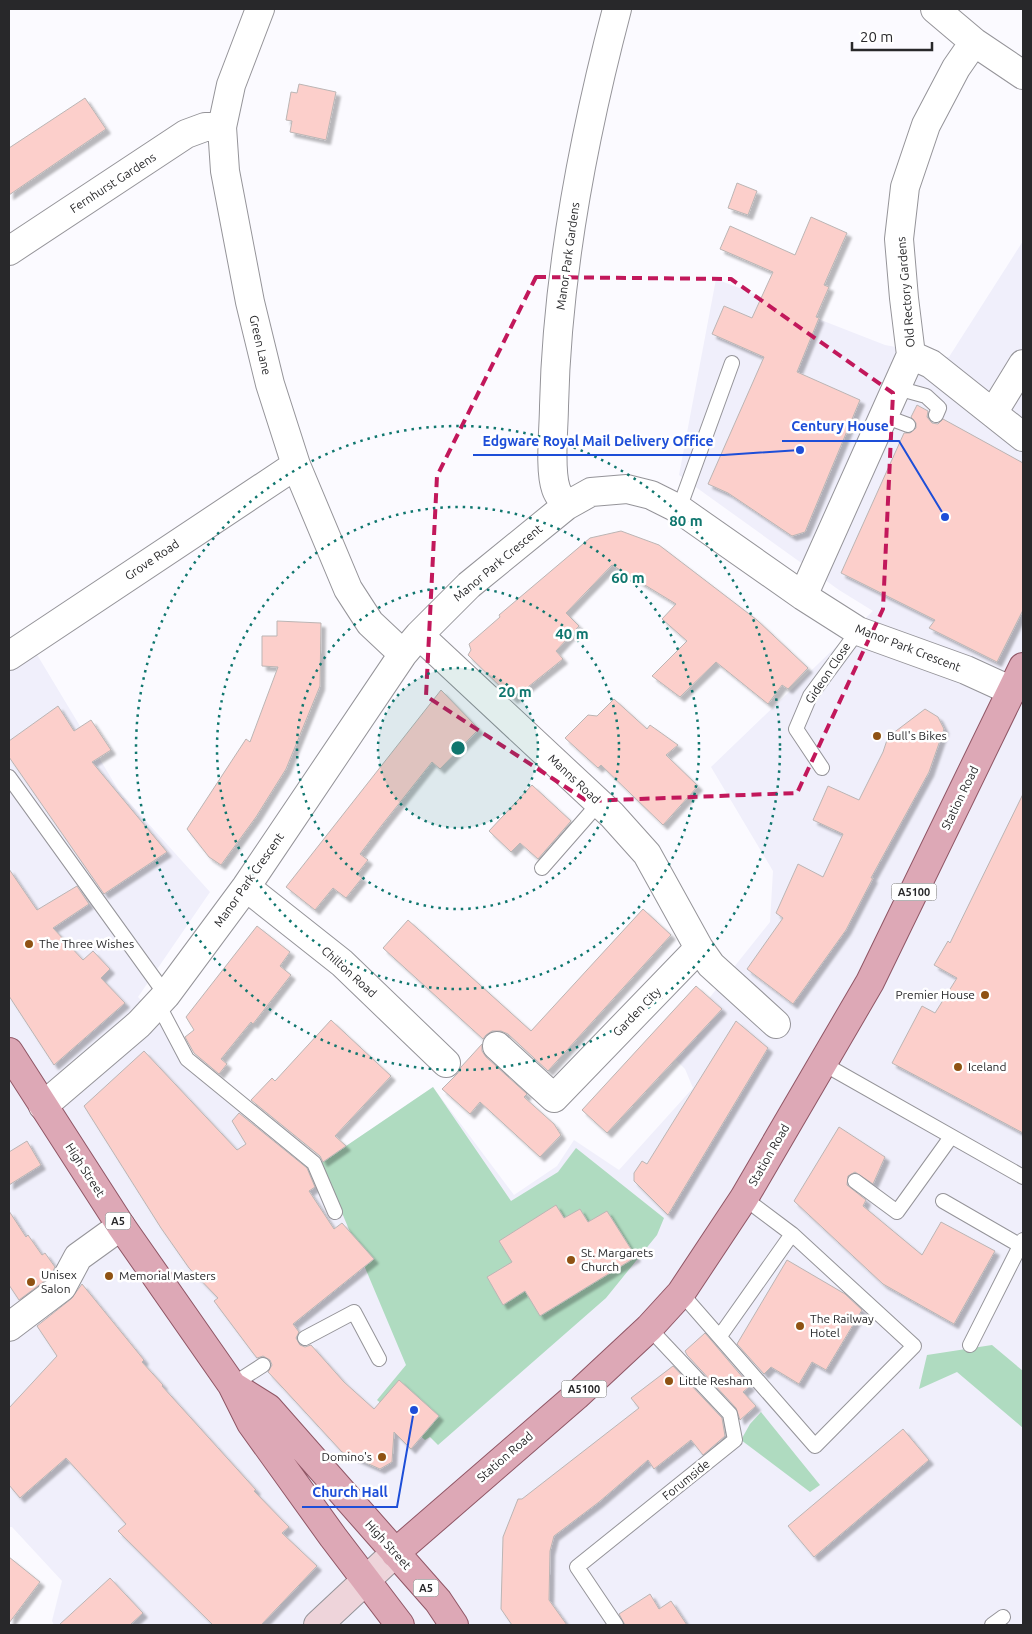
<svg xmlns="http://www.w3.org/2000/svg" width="1032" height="1634" viewBox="0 0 1032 1634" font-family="Ubuntu,sans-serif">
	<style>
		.built { fill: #f0effb }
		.green { fill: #afdbc0 }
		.building { fill: #fccfcb; stroke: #bbb5b4; filter: url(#shadow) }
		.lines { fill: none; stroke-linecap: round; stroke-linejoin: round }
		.lane-casing { stroke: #959499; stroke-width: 16 }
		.street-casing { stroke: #959499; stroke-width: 30 }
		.secondary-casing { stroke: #959499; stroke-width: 30 }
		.primary-casing { stroke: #8f5665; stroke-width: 30 }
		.lane { stroke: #fff; stroke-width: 14 }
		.street { stroke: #fff; stroke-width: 28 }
		.secondary { stroke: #eed4da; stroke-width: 28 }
		.primary { stroke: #dda8b6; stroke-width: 28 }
		.marked { fill: none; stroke: #c2185b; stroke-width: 4; stroke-dasharray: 10 6; stroke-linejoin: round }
		.ring { fill: none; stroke: #0f766e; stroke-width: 2.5; stroke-dasharray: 2.5 5 }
		.poi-dot { fill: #8f5213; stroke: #fff; stroke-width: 2 }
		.labels { text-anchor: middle; stroke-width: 5; stroke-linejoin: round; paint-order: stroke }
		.shield { fill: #fff; stroke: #68686a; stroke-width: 1 }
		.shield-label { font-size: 11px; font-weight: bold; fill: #28282a }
		.street-label { font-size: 12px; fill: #28282a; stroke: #fff }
		.poi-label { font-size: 12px; fill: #28282a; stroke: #fff; text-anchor: start }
		.centre { fill: #0f766e; stroke: #fff; stroke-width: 2.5 }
		.ring-label { font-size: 15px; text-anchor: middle; font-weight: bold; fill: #0f766e; stroke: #fff; stroke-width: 5; stroke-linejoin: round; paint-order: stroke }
		.leader { fill: none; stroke: #1d4ed8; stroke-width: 2 }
		.callout-dot { fill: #1d4ed8; stroke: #fff; stroke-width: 2 }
		.callout-label { font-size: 14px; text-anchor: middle; font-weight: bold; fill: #1d4ed8; stroke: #fff; stroke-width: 5; stroke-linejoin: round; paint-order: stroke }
	</style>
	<defs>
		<filter id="shadow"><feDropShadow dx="4.5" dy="4.5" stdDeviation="1" flood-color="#0004"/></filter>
	</defs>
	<rect width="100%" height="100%" fill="#fbfaff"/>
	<path class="built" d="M 1023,241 L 1023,1625 L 54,1625 L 52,1621 L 62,1581 L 12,1527 L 9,1527 L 9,650 L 27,638 L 119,791 L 210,892 L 138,997 L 194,1055 L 321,1163 L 433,1087 L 514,1195 L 557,1166 L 574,1140 L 619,1170 L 693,1088 L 685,1069 L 667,1051 L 770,922 L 773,871 L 711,767 L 873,611 L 839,590 L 679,475 L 716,279 L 885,345 L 949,357 Z"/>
	<path class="green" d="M 433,1087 L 511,1201 L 558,1172 L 576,1148 L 664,1218 L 657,1235 L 606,1298 L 438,1445 L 430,1437 L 425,1440 L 377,1400 L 406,1365 L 321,1163 Z
		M 992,1345 L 1023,1371 L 1023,1428 L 957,1372 L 919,1389 L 927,1355 Z
		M 761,1412 L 820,1485 L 810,1492 L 741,1440 L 750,1424 Z"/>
	<path class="building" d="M 299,84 L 336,92 L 326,140 L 290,132 L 292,121 L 286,120 L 291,92 L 297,93 Z
		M 85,98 L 106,129 L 9,195 L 9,148 Z
		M 737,183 L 757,191 L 748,215 L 728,208 Z
		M 811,217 L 847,233 L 824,285 L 829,287 L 816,317 L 819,318 L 797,372 L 860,400 L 805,532 L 792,536 L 728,493 L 708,484 L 764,357 L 712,334 L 724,306 L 752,318 L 773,272 L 720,249 L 730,226 L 795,255 Z
		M 917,405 L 928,411 L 927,417 L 932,423 L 938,424 L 943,419 L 1023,463 L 1023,610 L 997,662 L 929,628 L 935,620 L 841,573 L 904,433 L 910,433 L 916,428 L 916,423 L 911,417 Z
		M 621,531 L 659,545 L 757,620 L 808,668 L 788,689 L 782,685 L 768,704 L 716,662 L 680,697 L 652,676 L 687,641 L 662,619 L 676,604 L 612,565 L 566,613 L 579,626 L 556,651 L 563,659 L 513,699 L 468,655 L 471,650 L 469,644 L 500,617 L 499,615 L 590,538 Z
		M 277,621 L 321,623 L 320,686 L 286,769 L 256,817 L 221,865 L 209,857 L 187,829 L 246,739 L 250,742 L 278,667 L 262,666 L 262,636 L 277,636 Z
		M 441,690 L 479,729 L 440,769 L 432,762 L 382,825 L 360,854 L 368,860 L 357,874 L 362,878 L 346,898 L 333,888 L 315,910 L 286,887 Z
		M 614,699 L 647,729 L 650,725 L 678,745 L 666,755 L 698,786 L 663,825 L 601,765 L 598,768 L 565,738 L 588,715 L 597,716 Z
		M 58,706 L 74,731 L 91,720 L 111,750 L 92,762 L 167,852 L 104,894 L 9,757 L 9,741 Z
		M 925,709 L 938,717 L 944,729 L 929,772 L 871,878 L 873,878 L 846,930 L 793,1004 L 747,969 L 783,918 L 776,913 L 798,864 L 823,877 L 843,834 L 813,820 L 828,786 L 859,800 L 883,752 L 888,737 Z
		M 532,785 L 571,821 L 538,859 L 520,843 L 511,852 L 489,831 Z
		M 1023,794 L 1023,1133 L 892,1063 L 922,1006 L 935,1013 L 957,978 L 934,965 L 948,941 L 950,943 Z
		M 9,869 L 37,910 L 77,886 L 89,904 L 53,928 L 83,960 L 93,951 L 110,969 L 101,978 L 125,1003 L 54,1065 L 9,996 Z
		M 643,909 L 671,935 L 548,1071 L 508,1034 L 501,1031 L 492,1031 L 486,1035 L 483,1039 L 383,948 L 408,920 L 531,1031 Z
		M 257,926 L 290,952 L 280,966 L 291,975 L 253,1024 L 251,1022 L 221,1059 L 227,1064 L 219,1074 L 194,1053 L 185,1037 L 194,1030 L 186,1017 Z
		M 696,986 L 722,1009 L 607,1133 L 582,1110 Z
		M 331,1020 L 391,1076 L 335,1136 L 346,1146 L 323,1162 L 320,1156 L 251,1100 L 272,1078 L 275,1081 Z
		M 736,1021 L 768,1048 L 668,1215 L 634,1181 L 634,1173 L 642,1161 L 647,1164 Z
		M 482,1044 L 482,1051 L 486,1057 L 527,1094 L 524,1097 L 554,1124 L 561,1135 L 540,1157 L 480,1102 L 470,1114 L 442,1089 L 458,1073 L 461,1067 Z
		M 144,1051 L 237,1150 L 246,1144 L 232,1121 L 239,1113 L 307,1168 L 315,1187 L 309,1191 L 334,1229 L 342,1223 L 374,1259 L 293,1324 L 299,1332 L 296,1338 L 300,1345 L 305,1347 L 311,1345 L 344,1382 L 374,1409 L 399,1380 L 439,1416 L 411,1449 L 394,1432 L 392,1462 L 380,1469 L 342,1452 L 283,1388 L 268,1372 L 272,1365 L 270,1360 L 263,1356 L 257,1358 L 253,1353 L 214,1301 L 218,1298 L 189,1268 L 161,1228 L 84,1106 Z
		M 839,1127 L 885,1157 L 873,1184 L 855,1172 L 848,1176 L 847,1185 L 866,1200 L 863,1206 L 922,1255 L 941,1222 L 995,1251 L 954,1324 L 883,1284 L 794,1201 Z
		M 27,1141 L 41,1165 L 9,1185 L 9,1152 Z
		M 556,1205 L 564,1218 L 580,1209 L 588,1222 L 607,1211 L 636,1257 L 540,1316 L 525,1291 L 503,1305 L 487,1277 L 512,1262 L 499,1241 Z
		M 9,1211 L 26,1237 L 28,1235 L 42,1255 L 45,1253 L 55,1267 L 50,1277 L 19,1300 L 9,1285 Z
		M 787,1260 L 845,1294 L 862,1310 L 826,1370 L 812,1362 L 799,1384 L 771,1367 L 764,1374 L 737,1344 Z
		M 82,1284 L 144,1360 L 142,1362 L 163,1385 L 162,1386 L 256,1490 L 254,1491 L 289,1527 L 282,1533 L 317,1566 L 261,1625 L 213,1625 L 118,1531 L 126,1524 L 66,1458 L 20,1498 L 9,1485 L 9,1408 L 57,1356 L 37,1326 L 71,1299 Z
		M 705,1333 L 750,1386 L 743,1392 L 756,1406 L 740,1420 L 736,1408 L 687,1355 L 685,1351 Z
		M 673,1366 L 722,1418 L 725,1436 L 703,1455 L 691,1440 L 654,1469 L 648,1460 L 599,1502 L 554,1536 L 550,1551 L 549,1600 L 567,1625 L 512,1625 L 501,1609 L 503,1537 L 518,1499 L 522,1499 L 639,1408 L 631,1398 Z
		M 903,1429 L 929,1460 L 814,1557 L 788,1526 Z
		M 9,1557 L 40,1582 L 9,1623 Z
		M 110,1578 L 143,1613 L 130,1625 L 59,1625 Z
		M 650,1594 L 659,1609 L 671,1601 L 687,1625 L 625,1625 L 619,1614 Z"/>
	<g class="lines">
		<g class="lane-casing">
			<path id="lane" d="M 897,388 L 926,396 L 939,408 L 936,415
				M 884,416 L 908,425
				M 679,509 L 732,363
				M 822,768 L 796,729 L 810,696 L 858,631
				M 9,777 L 166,995
				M 542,868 L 599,803
				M 158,1004 L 187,1059 L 314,1163 L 335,1212
				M 822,1063 L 1023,1177
				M 855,1181 L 897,1212 L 951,1137
				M 943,1201 L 1021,1246
				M 681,1293 L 815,1446 L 914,1346 L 792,1234 L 744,1198
				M 720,1336 L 792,1234
				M 305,1338 L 354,1312 L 379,1359
				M 970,1345 L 1023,1240
				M 232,1385 L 263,1365
				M 616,1625 L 577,1567 L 735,1440 L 730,1414 L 649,1328
				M 992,1625 L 1003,1617"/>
		</g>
		<g class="street-casing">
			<path id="street" d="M 260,9 L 231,85 L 222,127 L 225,171 L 250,302 L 270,384 L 296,465 L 348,589 L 370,623 L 403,654
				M 935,9 L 974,42 L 1023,75
				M 9,251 L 186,134 L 205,127 L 222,127
				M 911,355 L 931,364 L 1023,437
				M 993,413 L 1023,364
				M 566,506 C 563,501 558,495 556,489 C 549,469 554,428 554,406 C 557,272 583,138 617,9
				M 803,596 L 911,355 L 904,298 L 899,239 L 905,187 L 926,125 L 956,68 L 974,42
				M 419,635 L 612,815 L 647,854 L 699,948
				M 9,656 L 296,465
				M 246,887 L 342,963 L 446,1063
				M 497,1046 L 554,1098 L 699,948 L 711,965 L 776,1024
				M 43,1106 L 139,1024 L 166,995 L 246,887 L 403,654 L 419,635 L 469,585 L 566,506 L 591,492 L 627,489 L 651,495 L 679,509 L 803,596 L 858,631 L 966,670 L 1012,691
				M 9,1327 L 62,1287 L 78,1257 L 121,1226"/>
		</g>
		<g class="secondary-casing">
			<path id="secondary" d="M 318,1625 L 395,1553"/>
		</g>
		<g class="primary-casing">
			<path id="primary" d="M 9,1052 L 121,1226 L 232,1385 L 251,1423 L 333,1537 L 400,1625
				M 233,1386 L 268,1408 L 438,1601 L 454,1625
				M 395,1553 L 576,1396 L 649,1328 L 681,1293 L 744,1198 L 870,982 L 1023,667"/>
		</g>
		<use href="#lane" class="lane"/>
		<use href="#street" class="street"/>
		<use href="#secondary" class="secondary"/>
		<use href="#primary" class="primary"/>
	</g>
	<path class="marked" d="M 536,277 L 731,279 L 893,393 L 883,609 L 797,793 L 587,801 L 426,696 L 437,476 Z"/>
	<circle cx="458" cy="748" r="80" fill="#0f766e" fill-opacity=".12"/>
	<g class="ring">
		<circle cx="458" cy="748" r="80"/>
		<circle cx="458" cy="748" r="161"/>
		<circle cx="458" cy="748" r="241"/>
		<circle cx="458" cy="748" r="322"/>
	</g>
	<g class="poi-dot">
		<circle cx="877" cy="736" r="5"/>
		<circle cx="29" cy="944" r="5"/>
		<circle cx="985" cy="995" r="5"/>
		<circle cx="958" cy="1067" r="5"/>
		<circle cx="571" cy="1260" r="5"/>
		<circle cx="109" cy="1276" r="5"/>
		<circle cx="31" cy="1282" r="5"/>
		<circle cx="800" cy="1326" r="5"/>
		<circle cx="669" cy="1381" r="5"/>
		<circle cx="382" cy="1457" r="5"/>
	</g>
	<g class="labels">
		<g class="shield">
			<rect x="891.5" y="883.5" width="45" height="17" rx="4"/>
			<rect x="105.5" y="1212.5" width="25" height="17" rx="4"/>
			<rect x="561.5" y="1380.5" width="45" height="17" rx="4"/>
			<rect x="413.5" y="1579.5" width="25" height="17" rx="4"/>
		</g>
		<g class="shield-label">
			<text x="914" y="896">A5100</text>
			<text x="118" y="1225">A5</text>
			<text x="584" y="1393">A5100</text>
			<text x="426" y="1592">A5</text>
		</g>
		<g class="street-label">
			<text transform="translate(113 183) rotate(-33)" y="4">Fernhurst Gardens</text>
			<text transform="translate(568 256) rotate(-82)" y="4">Manor Park Gardens</text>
			<text transform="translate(906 292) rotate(-95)" y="4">Old Rectory Gardens</text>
			<text transform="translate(260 345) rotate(77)" y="4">Green Lane</text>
			<text transform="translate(152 560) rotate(-34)" y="4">Grove Road</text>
			<text transform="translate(498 563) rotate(-40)" y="4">Manor Park Crescent</text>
			<text transform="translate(908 648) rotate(21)" y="4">Manor Park Crescent</text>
			<text transform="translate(828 673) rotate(-56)" y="4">Gideon Close</text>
			<text transform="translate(574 779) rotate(43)" y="4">Manns Road</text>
			<text transform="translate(960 798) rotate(-64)" y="4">Station Road</text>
			<text transform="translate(249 880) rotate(-55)" y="4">Manor Park Crescent</text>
			<text transform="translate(349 972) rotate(42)" y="4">Chilton Road</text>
			<text transform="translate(637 1012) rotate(-46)" y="4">Garden City</text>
			<text transform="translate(769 1155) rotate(-60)" y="4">Station Road</text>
			<text transform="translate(85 1170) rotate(57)" y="4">High Street</text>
			<text transform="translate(505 1457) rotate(-41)" y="4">Station Road</text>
			<text transform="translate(686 1480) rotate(-39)" y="4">Forumside</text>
			<text transform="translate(388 1545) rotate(48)" y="4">High Street</text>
		</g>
		<g class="poi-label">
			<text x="887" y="740">Bull's Bikes</text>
			<text x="39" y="948">The Three Wishes</text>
			<text x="975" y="999" text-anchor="end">Premier House</text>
			<text x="968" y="1071">Iceland</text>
			<text x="581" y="1257">St. Margarets<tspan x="581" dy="14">Church</tspan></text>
			<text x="41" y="1279">Unisex<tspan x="41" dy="14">Salon</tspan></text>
			<text x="119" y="1280">Memorial Masters</text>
			<text x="810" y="1323">The Railway<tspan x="810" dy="14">Hotel</tspan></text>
			<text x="679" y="1385">Little Resham</text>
			<text x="372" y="1461" text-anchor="end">Domino's</text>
		</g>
	</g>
	<circle cx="458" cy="748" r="8" class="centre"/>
	<g class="ring-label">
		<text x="686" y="526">80 m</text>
		<text x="628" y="583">60 m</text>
		<text x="572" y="639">40 m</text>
		<text x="515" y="697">20 m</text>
	</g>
	<path class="leader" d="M945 517L899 441H782M800 450L724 455H473M414 1410L397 1507H302"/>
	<g class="callout-dot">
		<circle cx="945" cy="517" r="5"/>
		<circle cx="800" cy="450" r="5"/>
		<circle cx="414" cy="1410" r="5"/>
	</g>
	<g class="callout-label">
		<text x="840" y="431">Century House</text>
		<text x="598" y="446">Edgware Royal Mail Delivery Office</text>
		<text x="350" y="1497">Church Hall</text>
	</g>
	<rect width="1032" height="1634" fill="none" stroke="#28282a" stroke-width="20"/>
	<path d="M852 42v8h80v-8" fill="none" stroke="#28282a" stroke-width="2.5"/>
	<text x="860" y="42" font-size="15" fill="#28282a" stroke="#ffffff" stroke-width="4" paint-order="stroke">20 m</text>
</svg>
